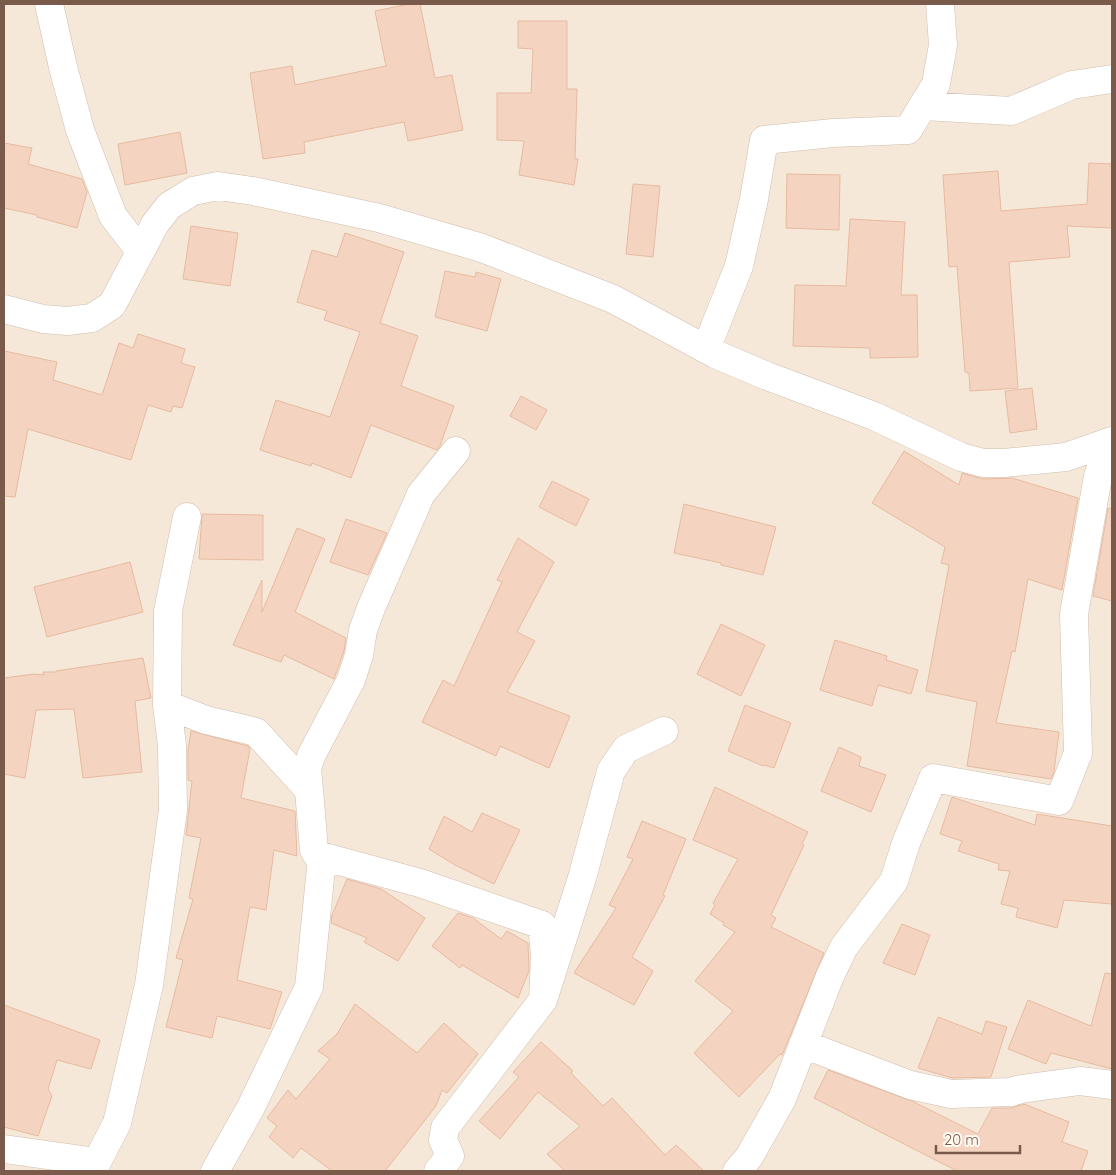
<svg xmlns="http://www.w3.org/2000/svg" width="1116" height="1175" viewBox="0 0 1116 1175" font-family="Quicksand,sans-serif">
	<style>
		.residential { fill: #f6e8d8 }
		.building { fill: #f4d4c1; stroke: #e7baa0 }
		.lines { fill: none; stroke-linecap: round; stroke-linejoin: round }
		.minor-casing { stroke: #d1bdae; stroke-width: 29 }
		.minor { stroke: #fff; stroke-width: 28 }
	</style>
	<rect width="100%" height="100%" fill="#fdf6ea"/>
	<path class="residential" d="M 4,4 L 1112,4 L 1112,1171 L 4,1171 Z"/>
	<path class="building" d="M 409,4 L 420,4 L 435,78 L 452,75 L 463,130 L 408,141 L 404,122 L 304,142 L 305,153 L 263,159 L 250,73 L 292,66 L 295,85 L 386,66 L 375,11 Z
		M 518,21 L 567,21 L 567,89 L 577,89 L 575,159 L 578,159 L 574,185 L 519,175 L 524,141 L 497,140 L 497,93 L 531,93 L 533,49 L 518,48 Z
		M 180,132 L 187,173 L 125,185 L 118,144 Z
		M 4,143 L 32,148 L 28,164 L 82,179 L 87,192 L 77,228 L 37,217 L 37,215 L 4,208 Z
		M 1089,163 L 1112,164 L 1112,228 L 1067,226 L 1070,257 L 1009,262 L 1018,388 L 970,391 L 969,373 L 965,372 L 957,266 L 949,267 L 943,175 L 998,171 L 1001,211 L 1087,204 Z
		M 787,174 L 840,175 L 839,230 L 786,228 Z
		M 633,184 L 660,186 L 653,257 L 626,254 Z
		M 850,219 L 905,222 L 901,295 L 917,295 L 918,357 L 870,358 L 870,348 L 793,346 L 795,285 L 846,286 Z
		M 191,226 L 238,233 L 230,286 L 183,279 Z
		M 345,233 L 404,252 L 380,323 L 418,336 L 401,386 L 454,406 L 440,446 L 437,450 L 371,425 L 351,478 L 312,463 L 311,466 L 260,450 L 276,400 L 330,417 L 360,332 L 324,320 L 327,311 L 297,302 L 312,250 L 337,257 Z
		M 445,271 L 475,277 L 476,272 L 501,279 L 487,331 L 435,317 Z
		M 138,334 L 185,349 L 181,363 L 195,367 L 182,408 L 173,406 L 171,412 L 148,405 L 131,460 L 28,429 L 15,497 L 4,496 L 4,351 L 57,362 L 53,380 L 102,395 L 119,343 L 133,348 Z
		M 1032,388 L 1037,429 L 1010,433 L 1005,391 Z
		M 521,396 L 547,410 L 536,430 L 510,416 Z
		M 904,451 L 959,485 L 962,473 L 983,479 L 1012,478 L 1078,498 L 1062,590 L 1028,579 L 1015,652 L 1012,651 L 996,723 L 1059,732 L 1054,772 L 1051,779 L 967,766 L 977,702 L 926,691 L 949,565 L 941,563 L 945,547 L 872,503 Z
		M 552,481 L 589,499 L 576,526 L 539,507 Z
		M 684,504 L 776,527 L 763,575 L 721,565 L 721,563 L 674,553 Z
		M 1108,508 L 1112,509 L 1112,601 L 1093,596 Z
		M 202,514 L 263,515 L 263,560 L 199,559 Z
		M 346,519 L 387,533 L 368,575 L 330,562 Z
		M 297,528 L 325,539 L 295,612 L 346,638 L 344,651 L 334,679 L 284,655 L 281,662 L 233,645 L 262,580 L 262,612 Z
		M 518,538 L 554,562 L 517,632 L 535,641 L 507,692 L 570,716 L 549,768 L 500,746 L 496,756 L 422,722 L 443,680 L 454,686 L 502,582 L 497,580 Z
		M 130,562 L 143,612 L 47,637 L 34,587 Z
		M 721,624 L 765,645 L 741,696 L 697,674 Z
		M 835,640 L 887,656 L 886,660 L 918,670 L 911,694 L 878,685 L 872,706 L 820,690 Z
		M 143,658 L 151,698 L 135,701 L 142,772 L 83,778 L 74,709 L 36,710 L 25,778 L 4,774 L 4,678 L 34,674 L 44,675 L 43,672 L 56,672 L 56,671 Z
		M 745,705 L 791,723 L 774,768 L 764,765 L 763,766 L 728,751 Z
		M 191,731 L 248,746 L 250,749 L 241,798 L 295,811 L 297,856 L 274,850 L 266,910 L 250,907 L 237,980 L 282,992 L 270,1029 L 217,1016 L 212,1038 L 166,1027 L 183,960 L 176,958 L 193,899 L 189,898 L 201,838 L 186,835 L 192,781 L 188,780 L 188,750 Z
		M 839,747 L 861,757 L 859,766 L 886,775 L 871,812 L 821,791 Z
		M 715,787 L 808,832 L 802,844 L 804,845 L 771,915 L 776,918 L 771,927 L 824,953 L 783,1053 L 782,1055 L 780,1054 L 739,1097 L 694,1053 L 733,1011 L 695,981 L 735,932 L 723,925 L 724,923 L 710,914 L 715,905 L 713,903 L 738,859 L 693,840 Z
		M 952,797 L 1035,825 L 1037,814 L 1112,826 L 1112,904 L 1064,900 L 1057,928 L 1016,917 L 1018,908 L 1001,904 L 1010,871 L 998,870 L 999,864 L 958,851 L 962,841 L 940,834 Z
		M 482,813 L 520,830 L 494,884 L 455,865 L 429,849 L 444,816 L 472,832 Z
		M 642,821 L 686,839 L 663,895 L 665,896 L 632,957 L 653,971 L 634,1005 L 574,973 L 616,908 L 609,905 L 633,859 L 627,857 Z
		M 347,879 L 381,889 L 425,918 L 398,961 L 364,942 L 367,938 L 331,923 L 332,915 Z
		M 458,913 L 473,918 L 501,939 L 507,931 L 528,943 L 529,971 L 518,998 L 462,965 L 460,968 L 432,946 Z
		M 902,924 L 930,935 L 915,975 L 883,963 Z
		M 1105,973 L 1112,974 L 1112,1069 L 1051,1053 L 1046,1064 L 1008,1049 L 1028,1000 L 1091,1026 Z
		M 355,1004 L 417,1053 L 444,1023 L 478,1054 L 447,1093 L 442,1090 L 436,1106 L 385,1171 L 332,1171 L 301,1148 L 293,1158 L 269,1137 L 277,1126 L 267,1118 L 288,1090 L 296,1099 L 330,1059 L 318,1051 L 337,1034 Z
		M 4,1005 L 100,1040 L 91,1069 L 57,1060 L 48,1089 L 52,1096 L 38,1136 L 4,1127 Z
		M 938,1017 L 982,1034 L 986,1021 L 1007,1027 L 991,1077 L 952,1078 L 918,1068 Z
		M 541,1042 L 573,1071 L 571,1073 L 603,1106 L 612,1098 L 665,1155 L 676,1145 L 704,1171 L 565,1171 L 547,1154 L 580,1126 L 538,1092 L 500,1139 L 479,1121 L 519,1077 L 513,1072 Z
		M 828,1070 L 914,1102 L 978,1134 L 992,1108 L 1012,1108 L 1024,1104 L 1069,1122 L 1062,1142 L 1088,1151 L 1081,1171 L 957,1171 L 814,1098 Z"/>
	<g class="lines">
		<g class="minor-casing">
			<path id="minor" d="M 49,4 L 63,67 L 80,130 L 113,216 L 140,251
				M 923,106 L 1011,111 L 1072,85 L 1112,79
				M 4,309 L 43,319 L 67,321 L 92,318 L 112,305 L 155,224 L 169,206 L 193,191 L 218,186 L 253,191 L 379,218 L 482,248 L 613,299 L 715,354 L 767,376 L 874,416 L 961,457 L 983,463 L 1004,463 L 1066,457 L 1112,441
				M 706,349 L 739,266 L 754,199 L 764,140 L 833,133 L 908,130 L 936,84 L 943,45 L 940,4
				M 187,517 L 168,611 L 167,705 L 206,720 L 256,732 L 309,790 L 314,850 L 317,855 L 420,883 L 542,925 L 545,955 L 543,1000
				M 309,790 L 307,768 L 312,754 L 351,680 L 359,655 L 363,630 L 371,608 L 421,494 L 456,451
				M 803,1044 L 910,1085 L 951,1094 L 1011,1092 L 1021,1089 L 1080,1081 L 1112,1085
				M 4,1149 L 97,1162 L 117,1123 L 149,985 L 173,810 L 172,746 L 167,705
				M 215,1171 L 251,1107 L 309,987 L 322,858
				M 438,1171 L 450,1156 L 443,1140 L 445,1128 L 543,1000 L 582,878 L 611,771 L 626,749 L 664,731
				M 737,1171 L 749,1157 L 782,1099 L 830,976 L 844,947 L 894,881 L 906,843 L 933,778 L 1059,801 L 1078,753 L 1074,614 L 1098,476 L 1110,442"/>
		</g>
		<use href="#minor" class="minor"/>
	</g>
	<rect width="1116" height="1175" fill="none" stroke="#7a5b4b" stroke-width="10"/>
	<path d="M936 1145v8h84v-8" fill="none" stroke="#7a5b4b" stroke-width="2.5"/>
	<text x="944" y="1145" font-size="15" fill="#7a5b4b" stroke="#fffaf2" stroke-width="4" paint-order="stroke">20 m</text>
</svg>
